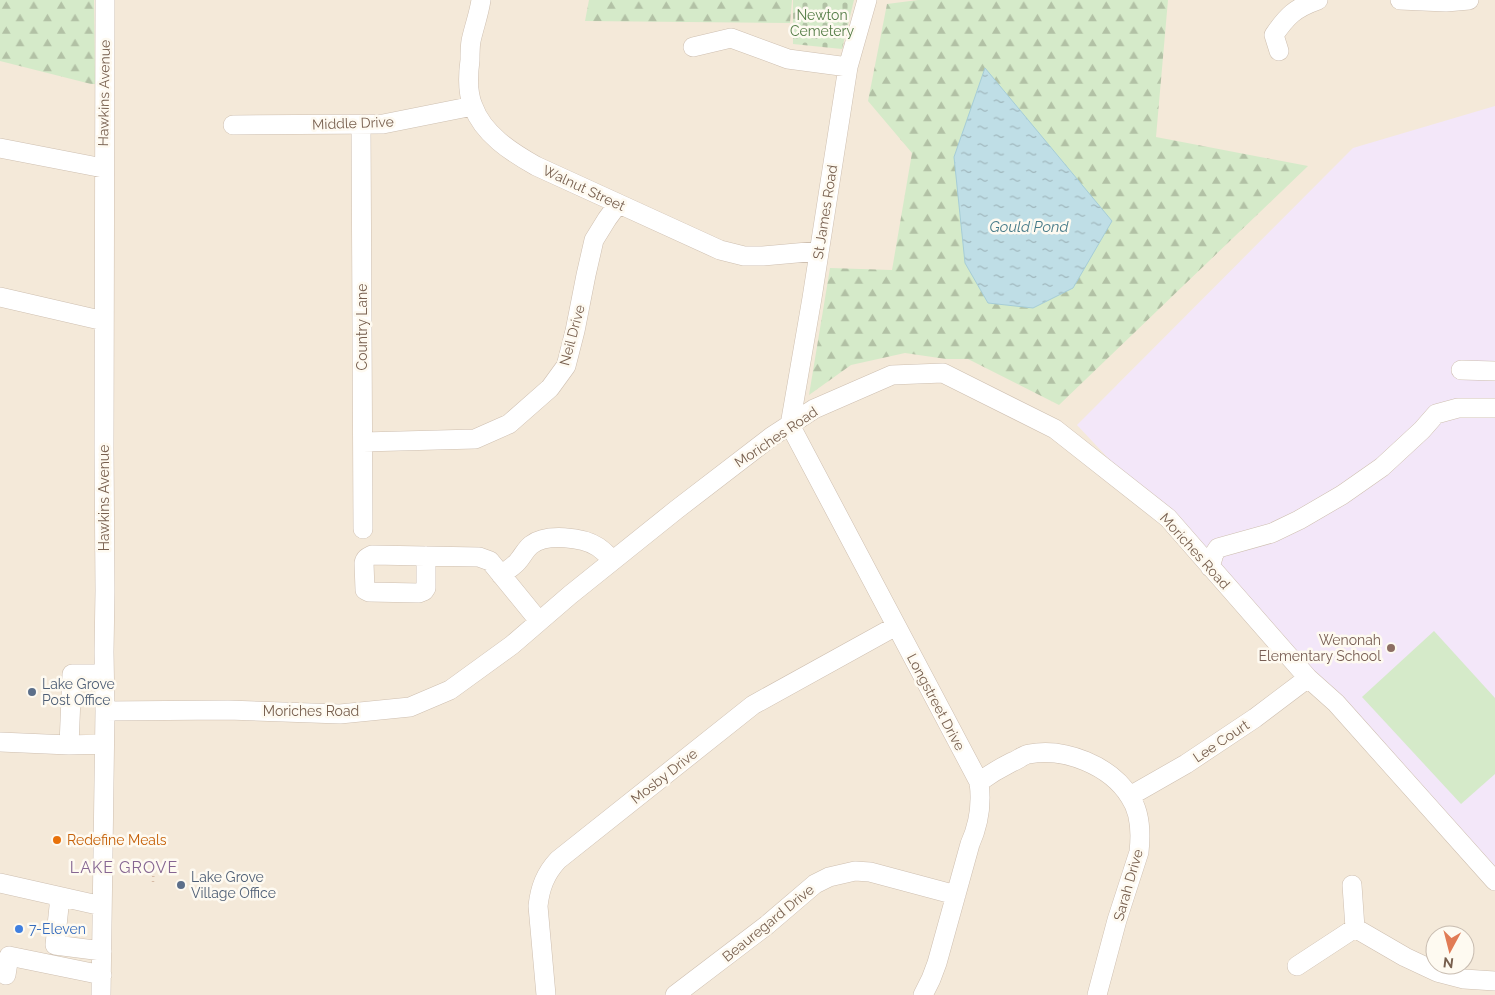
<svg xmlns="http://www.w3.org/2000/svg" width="1495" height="995" viewBox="0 0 1495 995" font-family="Raleway,sans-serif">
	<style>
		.residential { fill: #f4e9d9; fill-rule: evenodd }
		.education { fill: #f3e7f9 }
		.forest { fill: url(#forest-firs) }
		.cemetery { fill: url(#cemetery-stones) }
		.garden { fill: #d5eac9 }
		.water { fill: url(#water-ripples); stroke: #a6cdd7 }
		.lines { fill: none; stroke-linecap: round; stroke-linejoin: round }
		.minor-casing { stroke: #cebfb0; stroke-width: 20 }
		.path { stroke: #d6bba6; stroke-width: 2.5; stroke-dasharray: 1 4; stroke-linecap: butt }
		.minor { stroke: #fff; stroke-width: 19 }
		.education-dot { fill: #8d6e63; stroke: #fefaf1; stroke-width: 2 }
		.service-dot { fill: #5c6f8a; stroke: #fefaf1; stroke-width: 2 }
		.food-dot { fill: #e8710a; stroke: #fefaf1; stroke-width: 2 }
		.shop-dot { fill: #3f7fe0; stroke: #fefaf1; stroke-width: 2 }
		.labels { text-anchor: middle; stroke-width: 5; stroke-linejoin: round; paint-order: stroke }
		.park-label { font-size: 14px; fill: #547c46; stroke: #fefaf1 }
		.street-label { font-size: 14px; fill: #775f4e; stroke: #fefaf1 }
		.education-label { font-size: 14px; fill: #785e54; stroke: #fefaf1; text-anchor: end }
		.service-label { font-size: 14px; fill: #4e5e75; stroke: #fefaf1; text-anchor: start }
		.food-label { font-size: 14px; fill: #c56008; stroke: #fefaf1; text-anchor: start }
		.shop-label { font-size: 14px; fill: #366cbe; stroke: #fefaf1; text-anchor: start }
		.water-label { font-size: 15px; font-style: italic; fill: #477b89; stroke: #fefaf1 }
		.quarter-label { font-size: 16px; letter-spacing: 1px; fill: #866692; stroke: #fefaf1 }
	</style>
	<defs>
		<pattern id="forest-firs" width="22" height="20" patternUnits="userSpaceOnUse" patternTransform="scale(1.25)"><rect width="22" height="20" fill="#d5eac9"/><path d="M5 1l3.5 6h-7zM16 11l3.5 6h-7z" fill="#b2c1a5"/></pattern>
		<pattern id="cemetery-stones" width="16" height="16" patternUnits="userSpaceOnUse" patternTransform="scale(1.25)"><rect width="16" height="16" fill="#d5eac9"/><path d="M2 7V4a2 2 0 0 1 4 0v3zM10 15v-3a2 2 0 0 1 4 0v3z" fill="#b2c1a5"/></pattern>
		<pattern id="water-ripples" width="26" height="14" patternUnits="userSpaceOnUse" patternTransform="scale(1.25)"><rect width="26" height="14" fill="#bfdee6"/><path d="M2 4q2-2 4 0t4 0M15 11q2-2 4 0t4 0" fill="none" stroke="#a0b7bd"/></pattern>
	</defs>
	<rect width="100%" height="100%" fill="#fcf6eb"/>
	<path class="residential" d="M 0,0 L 1495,0 L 1495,995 L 0,995 ZM 1435,935 L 1465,935 L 1465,965 L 1435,965 Z"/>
	<path class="education" d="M 1495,106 L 1495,871 L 1077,425 L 1353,148 Z"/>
	<path class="forest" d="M 0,0 L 94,0 L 95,84 L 91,84 L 0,61 Z
		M 589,0 L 792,0 L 790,23 L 585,21 Z
		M 918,0 L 1168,0 L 1156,137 L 1308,166 L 1059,405 L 968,359 L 946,359 L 905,353 L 851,365 L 809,395 L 830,268 L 892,270 L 912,153 L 868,101 L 887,4 Z"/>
	<path class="cemetery" d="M 793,0 L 854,0 L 842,49 L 793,44 Z"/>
	<path class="garden" d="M 1434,631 L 1495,698 L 1495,774 L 1461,804 L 1362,697 Z"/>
	<path class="water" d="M 985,68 L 1112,221 L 1073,288 L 1033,308 L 988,303 L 965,263 L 954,157 Z"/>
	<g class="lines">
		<g class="minor-casing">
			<path id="minor" d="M 481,0 C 479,14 474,27 471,41 C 470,47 470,54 470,60 C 468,75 467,92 473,106 C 483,134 511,152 536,166 L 720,250 L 744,256 L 763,256 L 819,251
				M 867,0 L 848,67 L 812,298 L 790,425 L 979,782 C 982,804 979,824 970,844 L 937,963 L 931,979 L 923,995
				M 1400,0 L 1446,2 L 1469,0
				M 693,47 L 731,38 L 788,59 L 848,67
				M 1279,51 L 1274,35 C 1287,16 1295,8 1318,0
				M 361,124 L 363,529
				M 233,125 L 383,124 L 473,106
				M 0,148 L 103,168
				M 0,297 L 104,321
				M 1461,370 L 1495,371
				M 363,442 L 475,439 L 509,424 L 550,388 L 566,366 L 575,331 L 586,275 L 594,240 L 607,219 L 618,204
				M 426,556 L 426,588 L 424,591 L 419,593 L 369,592 L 365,590 L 364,563 C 365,558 368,557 372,555 L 479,557 L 490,561 L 539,621
				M 1210,567 L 1214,554 L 1218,548 L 1272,533 L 1299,520 L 1342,495 L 1382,467 L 1422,430 L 1436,414 L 1458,408 L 1495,408
				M 501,575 C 507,570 515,566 519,560 C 523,555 526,549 531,545 C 546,533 583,537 598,547 C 604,551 608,556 613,560
				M 105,711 L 228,710 L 340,714 L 410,707 L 450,690 L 512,645 L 570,595 L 676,510 L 771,437 L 814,409 L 892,375 L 943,373 L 1055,429 L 1168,518 L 1308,678 L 1336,703 L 1495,881
				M 0,742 L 69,745 L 104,744
				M 69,745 L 72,674 L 104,674
				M 979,782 C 990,774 1000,768 1012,762 C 1018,760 1023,755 1029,754 C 1065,747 1111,766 1130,797 C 1141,813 1141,834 1139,852 L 1117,920 L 1097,995
				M 1130,796 L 1186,764 L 1255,718 L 1308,678
				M 0,883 L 102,906
				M 1352,885 L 1355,928 L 1405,957 L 1437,972 L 1464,979 L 1495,981
				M 60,897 L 55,945 L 102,951
				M 1297,966 L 1355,928
				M 6,975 L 9,956 L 102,975
				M 101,995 L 105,711 L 104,652 L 105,591 L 104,448 L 105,0
				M 546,995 L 538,906 C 540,888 545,874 558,860 L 753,705 L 896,626
				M 675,995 L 767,925 L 815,884 L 829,877 L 855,871 L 870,872 L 956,895"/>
		</g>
		<path class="path" d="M 153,882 L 154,862 L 172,862"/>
		<use href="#minor" class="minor"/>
	</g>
	<circle class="education-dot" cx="1391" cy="648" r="5"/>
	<g class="service-dot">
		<circle cx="32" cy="692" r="5"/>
		<circle cx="181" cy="885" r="5"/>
	</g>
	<circle class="food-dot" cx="57" cy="840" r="5"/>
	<circle class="shop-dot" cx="19" cy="929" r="5"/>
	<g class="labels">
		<g class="park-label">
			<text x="822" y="20">Newton<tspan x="822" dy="16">Cemetery</tspan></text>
		</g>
		<g class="street-label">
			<text transform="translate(104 93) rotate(-89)" y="5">Hawkins Avenue</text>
			<text transform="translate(353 123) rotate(-2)" y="5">Middle Drive</text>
			<text transform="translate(584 188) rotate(25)" y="5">Walnut Street</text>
			<text transform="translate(825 212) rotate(-81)" y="5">St James Road</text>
			<text transform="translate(362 327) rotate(-90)" y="5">Country Lane</text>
			<text transform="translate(572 335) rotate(-75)" y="5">Neil Drive</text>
			<text transform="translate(776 437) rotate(-34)" y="5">Moriches Road</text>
			<text transform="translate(104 498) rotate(-90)" y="5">Hawkins Avenue</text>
			<text transform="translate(1195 551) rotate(48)" y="5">Moriches Road</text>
			<text transform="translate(936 702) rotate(62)" y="5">Longstreet Drive</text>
			<text x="311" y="716">Moriches Road</text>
			<text transform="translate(1221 741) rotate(-34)" y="5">Lee Court</text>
			<text transform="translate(664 776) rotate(-38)" y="5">Mosby Drive</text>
			<text transform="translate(1128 885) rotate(-74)" y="5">Sarah Drive</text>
			<text transform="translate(768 923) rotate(-39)" y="5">Beauregard Drive</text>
		</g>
		<g class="education-label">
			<text x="1381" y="645">Wenonah<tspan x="1381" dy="16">Elementary School</tspan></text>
		</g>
		<g class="service-label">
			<text x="42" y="689">Lake Grove<tspan x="42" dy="16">Post Office</tspan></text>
			<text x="191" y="882">Lake Grove<tspan x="191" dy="16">Village Office</tspan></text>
		</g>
		<g class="food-label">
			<text x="67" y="845">Redefine Meals</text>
		</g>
		<g class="shop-label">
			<text x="29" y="934">7-Eleven</text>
		</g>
		<g class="water-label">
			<text x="1029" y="232">Gould Pond</text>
		</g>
		<g class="quarter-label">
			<text x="124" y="873">LAKE GROVE</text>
		</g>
	</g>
	<g transform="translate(1450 950) rotate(187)"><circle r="24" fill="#fefaf1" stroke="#c8bcb0"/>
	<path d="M0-4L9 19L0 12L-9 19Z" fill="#e17b55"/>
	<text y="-8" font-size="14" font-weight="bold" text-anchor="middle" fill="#775f4e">N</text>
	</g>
</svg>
